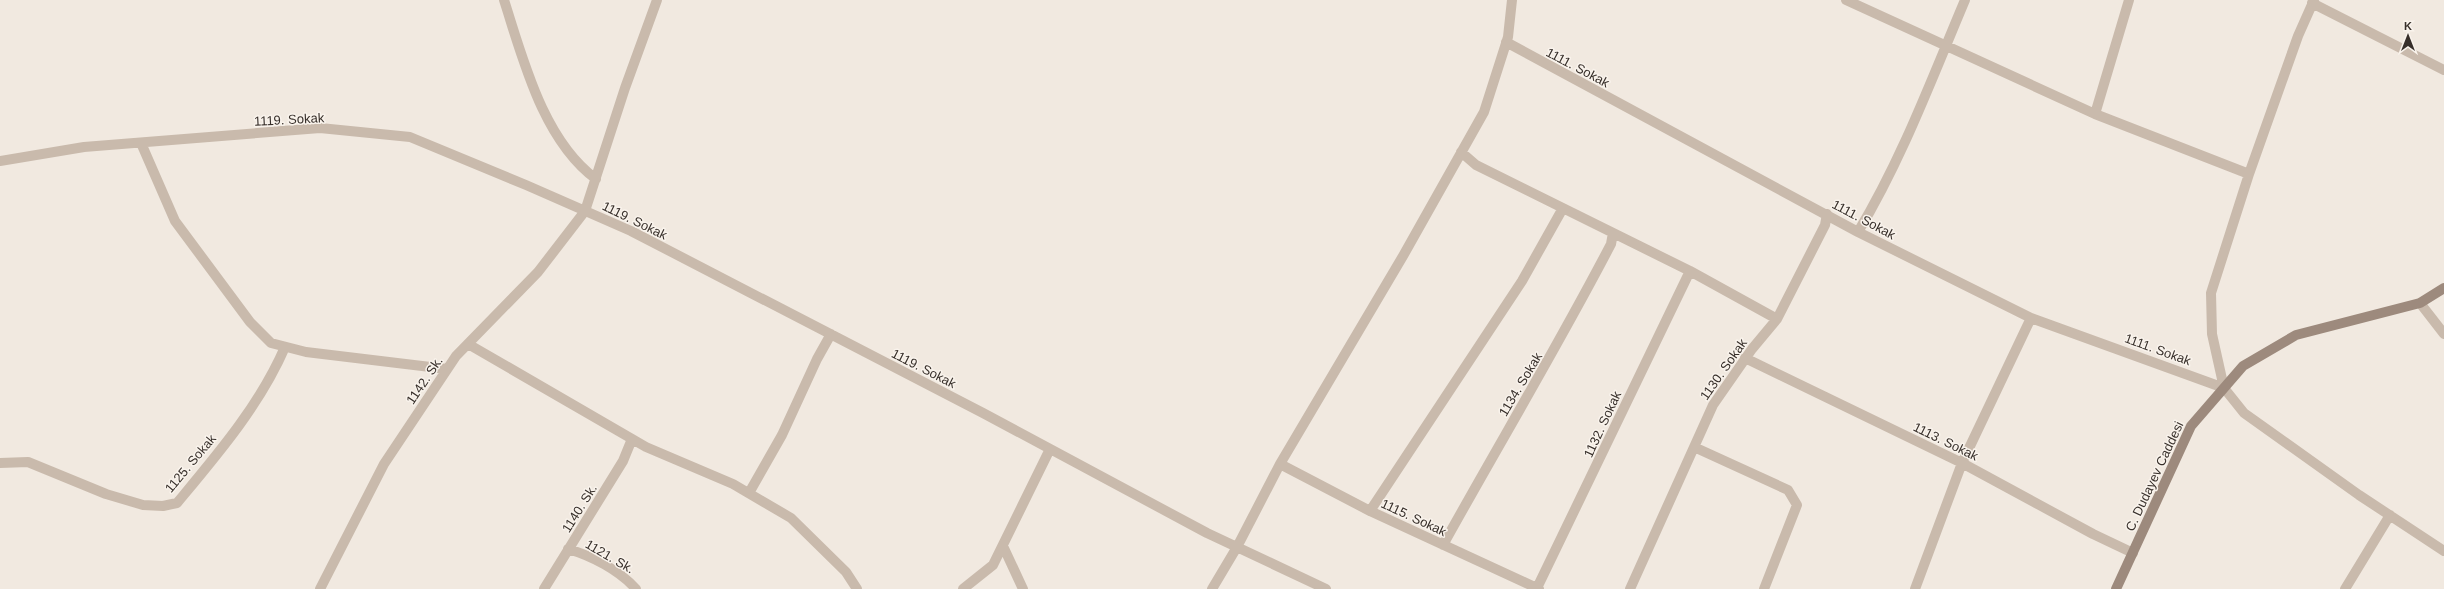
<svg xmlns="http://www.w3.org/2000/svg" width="2444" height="589" viewBox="0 0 2444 589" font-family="Arial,sans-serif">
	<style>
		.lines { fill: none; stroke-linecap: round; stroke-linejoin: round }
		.street { stroke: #c9baac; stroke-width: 10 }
		.secondary { stroke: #9d8a7d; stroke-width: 10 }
		.labels { text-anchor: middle; stroke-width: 3; stroke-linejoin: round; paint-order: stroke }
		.street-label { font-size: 13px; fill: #372f2a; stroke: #f9f3ec }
	</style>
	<rect width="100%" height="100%" fill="#f1e9e0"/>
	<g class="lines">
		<path class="street" d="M 504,0 C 523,59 543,140 596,179
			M 1846,0 L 2095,114 L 2249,174
			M 2314,0 L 2298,36 L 2249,174 L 2211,293 L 2212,334 L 2224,388 L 2244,413 L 2359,495 L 2444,551
			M 2312,3 L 2444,70
			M 1506,42 L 1858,232 L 2031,318 L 2224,388
			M 2095,114 L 2129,0
			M 141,143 L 175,221 L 250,322 L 271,343 L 306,352 L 447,369
			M 1461,152 L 1476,165 L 1690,271 L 1777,319
			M 0,161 L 84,147 L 320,128 L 410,137 L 526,185 L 631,231 L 983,413 L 1207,533 L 1326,589
			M 1858,232 C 1902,159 1932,78 1965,0
			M 2420,303 L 2444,334
			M 468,344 L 646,447 L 733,484 L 791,518 L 846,572 L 857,589
			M 1745,358 L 1962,463 L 2093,534 L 2133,553
			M 1694,447 L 1788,490 L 1797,505 L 1764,589
			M 0,463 L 28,462 L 106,494 L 143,505 L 163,506 L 177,503 C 217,455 260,405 285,347
			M 1280,464 L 1370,511 L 1539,589
			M 749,493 L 782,435 L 817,359 L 831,334
			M 1370,511 L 1522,281 L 1563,208
			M 1443,545 C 1499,444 1558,346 1611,244 L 1613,233
			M 1003,546 L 1023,589
			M 568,549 C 592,556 619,570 636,589
			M 1537,588 L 1690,271
			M 320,589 L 384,464 L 456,356 L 538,272 L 585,211 L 625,88 L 657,0
			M 544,589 L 623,461 L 632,439
			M 963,589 L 993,565 L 1050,449
			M 1212,589 L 1237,547 L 1280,464 L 1403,256 L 1484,112 L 1508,37 L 1512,0
			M 1630,589 L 1713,405 L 1752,349 L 1777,319 L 1825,225 L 1827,214
			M 1915,589 L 1962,463 L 2031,318
			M 2345,589 L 2390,515"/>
		<path class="secondary" d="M 2116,589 L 2191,426 L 2243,366 L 2296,335 L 2420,303 L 2444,288"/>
	</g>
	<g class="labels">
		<g class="street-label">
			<text transform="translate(1578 67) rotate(28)" y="5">1111. Sokak</text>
			<text transform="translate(289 119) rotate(-3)" y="5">1119. Sokak</text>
			<text transform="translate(1864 219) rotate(28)" y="5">1111. Sokak</text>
			<text transform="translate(635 220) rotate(26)" y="5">1119. Sokak</text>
			<text transform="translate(2158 349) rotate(20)" y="5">1111. Sokak</text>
			<text transform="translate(924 368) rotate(27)" y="5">1119. Sokak</text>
			<text transform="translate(1723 369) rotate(-55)" y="5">1130. Sokak</text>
			<text transform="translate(424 380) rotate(-56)" y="5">1142. Sk.</text>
			<text transform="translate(1520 384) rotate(-59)" y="5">1134. Sokak</text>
			<text transform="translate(1602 424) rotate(-65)" y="5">1132. Sokak</text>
			<text transform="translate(1946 441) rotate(26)" y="5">1113. Sokak</text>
			<text transform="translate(190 463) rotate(-50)" y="5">1125. Sokak</text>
			<text transform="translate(2154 476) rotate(-65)" y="5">C. Dudayev Caddesi</text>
			<text transform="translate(579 508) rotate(-58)" y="5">1140. Sk.</text>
			<text transform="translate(1414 517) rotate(25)" y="5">1115. Sokak</text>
			<text transform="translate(610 556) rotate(30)" y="5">1121. Sk.</text>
		</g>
	</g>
	<g transform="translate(2408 36)" stroke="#f9f3ec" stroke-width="3" paint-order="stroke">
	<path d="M0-3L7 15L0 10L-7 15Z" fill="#372f2a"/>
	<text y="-6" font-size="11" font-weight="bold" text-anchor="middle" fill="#372f2a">K</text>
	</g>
</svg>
